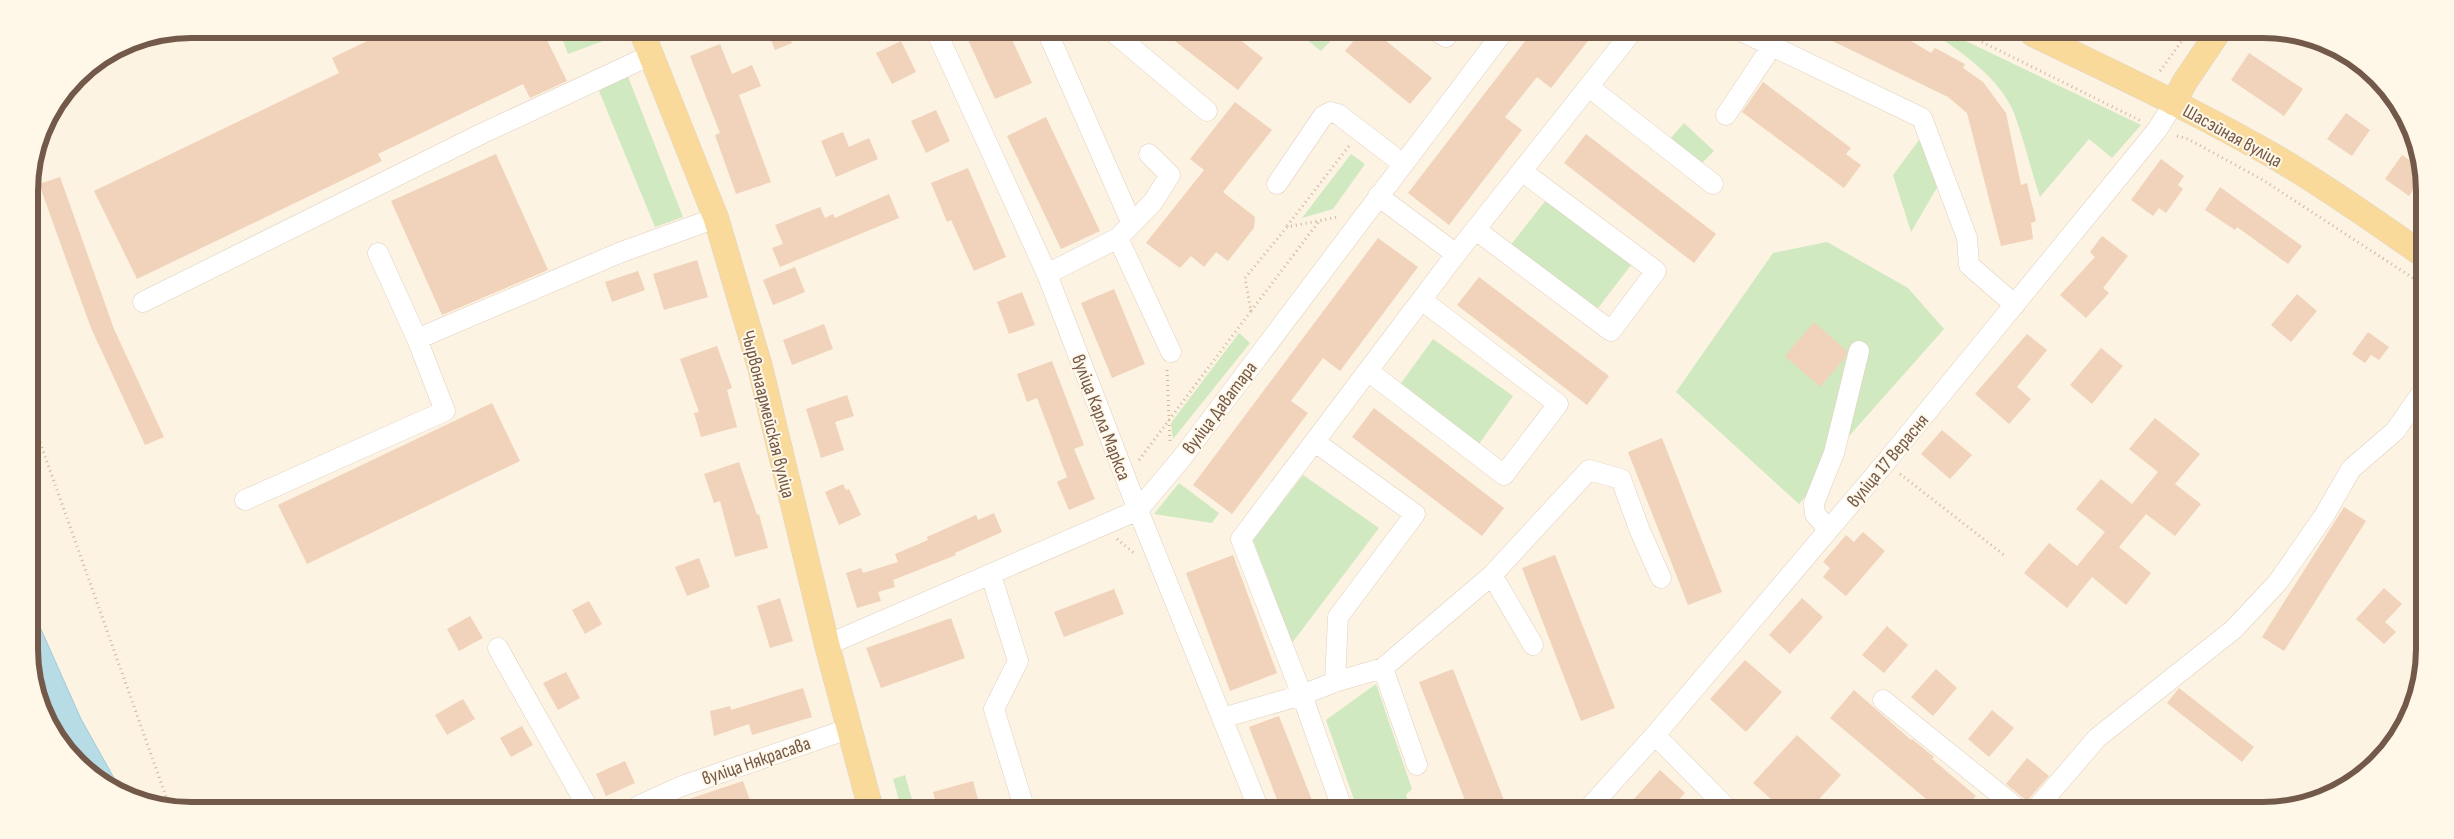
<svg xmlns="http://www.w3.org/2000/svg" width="2454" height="839" viewBox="0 0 2454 839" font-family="'Sofia Sans Condensed',sans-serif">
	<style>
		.green { fill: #d0e9c1 }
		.water { fill: #b7dce5; stroke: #9dccd6 }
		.building { fill: #f1d2ba }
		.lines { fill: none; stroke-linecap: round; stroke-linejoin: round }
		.minor-casing { stroke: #e0cfbe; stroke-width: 21 }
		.major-casing { stroke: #dbd4d0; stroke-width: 26 }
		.path { stroke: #d5b59d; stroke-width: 3; stroke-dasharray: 1 4; stroke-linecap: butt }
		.minor { stroke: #fff; stroke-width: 20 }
		.major { stroke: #fada9a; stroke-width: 25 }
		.labels { text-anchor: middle; stroke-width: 4; stroke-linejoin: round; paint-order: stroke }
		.street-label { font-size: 19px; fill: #735949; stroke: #fff7e8 }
		.rim { fill: none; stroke: #735949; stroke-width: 6 }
	</style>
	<rect width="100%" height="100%" fill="#fcf3e2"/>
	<path class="green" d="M 559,30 L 607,30 L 611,38 L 568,54 Z
		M 1297,32 L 1339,32 L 1321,51 Z
		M 1934,33 L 1949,33 L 2141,125 L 2112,158 L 2089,139 L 2040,197 C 2031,170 2024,140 2014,113 C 2000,78 1963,54 1934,33 Z
		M 627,74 L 683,217 L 655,227 L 599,91 Z
		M 1684,123 L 1714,151 L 1698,167 L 1669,140 Z
		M 1919,140 L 1939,184 L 1911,232 L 1893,175 Z
		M 1351,154 L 1365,164 L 1333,209 L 1302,218 Z
		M 1546,200 L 1631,265 L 1595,312 L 1510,246 Z
		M 1827,242 L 1908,288 L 1944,329 L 1834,453 L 1818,482 L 1799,504 L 1676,392 L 1773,253 Z
		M 1239,333 L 1250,343 L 1173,439 L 1171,423 Z
		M 1433,339 L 1513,396 L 1479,444 L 1399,386 Z
		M 1303,475 L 1379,528 L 1292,643 L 1253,540 Z
		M 1179,483 L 1219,513 L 1212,523 L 1154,514 Z
		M 1376,684 L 1412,789 L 1406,795 L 1410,808 L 1373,808 L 1371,805 L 1357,808 L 1326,720 Z
		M 905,775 L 914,807 L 901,807 L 893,779 Z"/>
	<path class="water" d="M 31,607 L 81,719 L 123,794 L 109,788 L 69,755 L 32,680 Z"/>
	<path class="building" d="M 392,29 L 542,30 L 567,81 L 530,98 L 523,84 L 378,154 L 382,161 L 137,279 L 94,191 L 339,73 L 332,58 Z
		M 767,30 L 787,30 L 792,43 L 775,50 Z
		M 964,31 L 1008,31 L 1032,83 L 995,99 Z
		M 1162,31 L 1229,31 L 1263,58 L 1238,90 Z
		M 1361,32 L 1375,32 L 1432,78 L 1410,104 L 1345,51 Z
		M 1532,32 L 1595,32 L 1551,88 L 1537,77 L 1505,117 L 1522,130 L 1449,225 L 1408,193 Z
		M 1816,33 L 1898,33 L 1931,53 L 1935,48 L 1965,64 L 1963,68 L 1983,82 L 2006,113 L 2021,185 L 2027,183 L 2036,221 L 2031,223 L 2033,239 L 2001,246 L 1967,113 L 1948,97 Z
		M 901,41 L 916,72 L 892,84 L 876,53 Z
		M 720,44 L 732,74 L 752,65 L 761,86 L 739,95 L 771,182 L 736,194 L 715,135 L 720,133 L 690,56 Z
		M 2249,53 L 2303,89 L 2284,116 L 2231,80 Z
		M 1763,82 L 1851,148 L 1846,154 L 1861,165 L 1844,188 L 1742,112 Z
		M 1235,102 L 1272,130 L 1223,192 L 1255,217 L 1254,228 L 1228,261 L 1216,252 L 1204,267 L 1191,256 L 1180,268 L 1146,243 L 1204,170 L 1190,159 Z
		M 936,110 L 950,141 L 926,153 L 911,121 Z
		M 2346,113 L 2370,130 L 2352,156 L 2327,139 Z
		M 1046,117 L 1100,231 L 1061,249 L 1007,136 Z
		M 843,132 L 849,147 L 869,138 L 878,159 L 836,177 L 821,141 Z
		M 1586,134 L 1716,234 L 1694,263 L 1564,163 Z
		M 496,154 L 548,270 L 442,315 L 391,201 Z
		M 2402,155 L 2422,169 L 2422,178 L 2409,196 L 2385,179 Z
		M 2161,159 L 2184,176 L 2178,185 L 2183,189 L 2166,213 L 2159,208 L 2153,216 L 2131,200 Z
		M 968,168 L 1006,257 L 974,271 L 951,220 L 947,222 L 931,183 Z
		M 60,177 L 114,329 L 164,437 L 145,445 L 91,328 L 39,184 Z
		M 2220,187 L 2302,246 L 2288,264 L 2237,227 L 2235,230 L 2205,210 Z
		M 889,194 L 899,218 L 780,267 L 772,248 L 783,244 L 775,225 L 820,207 L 825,218 L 833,214 L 835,218 Z
		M 2102,236 L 2128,256 L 2103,288 L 2109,293 L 2086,318 L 2060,295 L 2095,257 L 2090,252 Z
		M 1378,238 L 1418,267 L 1340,371 L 1323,358 L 1291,401 L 1308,413 L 1232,514 L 1193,485 Z
		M 697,260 L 708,297 L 664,310 L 653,274 Z
		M 795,267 L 805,292 L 773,305 L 763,280 Z
		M 638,271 L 645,290 L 612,302 L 605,282 Z
		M 1479,277 L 1609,376 L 1587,405 L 1457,305 Z
		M 1114,289 L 1145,364 L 1112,378 L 1081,303 Z
		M 1022,292 L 1035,325 L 1009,334 L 997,302 Z
		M 2297,294 L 2317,311 L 2291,342 L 2271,325 Z
		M 1814,322 L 1847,351 L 1845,358 L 1820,387 L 1785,356 Z
		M 824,324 L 833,349 L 792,365 L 783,340 Z
		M 2368,332 L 2389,347 L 2379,360 L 2371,355 L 2365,363 L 2352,354 Z
		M 2027,334 L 2047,350 L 2017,387 L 2031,399 L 2009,424 L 1975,394 Z
		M 717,346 L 732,388 L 727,390 L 737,427 L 701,437 L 694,413 L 699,412 L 680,359 Z
		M 2101,348 L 2123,366 L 2092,404 L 2070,385 Z
		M 1052,361 L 1084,445 L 1074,449 L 1095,499 L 1069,510 L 1057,482 L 1067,477 L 1037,398 L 1027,402 L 1017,374 Z
		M 847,395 L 854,416 L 835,422 L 844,450 L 821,458 L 806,409 Z
		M 492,403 L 520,461 L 307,564 L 278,505 Z
		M 1374,408 L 1504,508 L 1482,536 L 1352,437 Z
		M 2155,418 L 2200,454 L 2175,484 L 2201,504 L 2175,536 L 2146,514 L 2119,547 L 2151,573 L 2126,605 L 2092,577 L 2067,608 L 2024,573 L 2049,543 L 2077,566 L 2105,532 L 2076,509 L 2101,479 L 2132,504 L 2158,472 L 2129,449 Z
		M 1942,430 L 1972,455 L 1950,479 L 1921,454 Z
		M 1662,438 L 1722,592 L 1688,605 L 1628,452 Z
		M 739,462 L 757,515 L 759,514 L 768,548 L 735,557 L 720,501 L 714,503 L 704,474 Z
		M 843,484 L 846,490 L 849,489 L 861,515 L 839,525 L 825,492 Z
		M 2344,507 L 2366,521 L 2284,651 L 2262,637 Z
		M 994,513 L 1002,532 L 955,553 L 956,555 L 893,580 L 895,587 L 878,592 L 881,601 L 857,608 L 846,573 L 861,568 L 863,573 L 898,562 L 895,554 L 928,540 L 927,537 L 976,515 L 978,520 Z
		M 1863,532 L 1885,551 L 1846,596 L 1823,577 L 1830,568 L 1823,562 L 1846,535 L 1854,542 Z
		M 1233,555 L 1277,673 L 1230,691 L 1186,573 Z
		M 1555,555 L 1615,708 L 1581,721 L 1522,568 Z
		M 699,558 L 710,587 L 687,596 L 675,567 Z
		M 2384,588 L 2402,604 L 2385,622 L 2396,632 L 2384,644 L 2356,619 Z
		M 1114,589 L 1124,614 L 1064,637 L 1054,612 Z
		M 780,598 L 793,641 L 770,648 L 757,606 Z
		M 1802,598 L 1823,617 L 1790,654 L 1769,635 Z
		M 589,601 L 602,624 L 585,634 L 572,610 Z
		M 470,616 L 483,638 L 459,651 L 447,629 Z
		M 951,618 L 965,658 L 881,688 L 866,648 Z
		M 1887,626 L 1908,645 L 1884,673 L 1862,655 Z
		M 1745,660 L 1782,692 L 1746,732 L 1710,699 Z
		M 1453,669 L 1507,808 L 1468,808 L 1419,682 Z
		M 1936,669 L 1957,688 L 1933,716 L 1911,697 Z
		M 566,672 L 580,698 L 558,710 L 543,683 Z
		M 803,688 L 812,717 L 752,735 L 749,724 L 714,736 L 710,711 L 730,706 L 731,710 Z
		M 2179,688 L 2254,747 L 2242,762 L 2167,703 Z
		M 1854,690 L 1911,740 L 1912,739 L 1934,757 L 1932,759 L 1976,796 L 1964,809 L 1938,809 L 1830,718 Z
		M 463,699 L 475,719 L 447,735 L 435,715 Z
		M 1992,710 L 2014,728 L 1989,757 L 1968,739 Z
		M 1279,716 L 1315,808 L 1280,807 L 1249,727 Z
		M 522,726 L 533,745 L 511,757 L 500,738 Z
		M 1797,735 L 1841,775 L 1810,809 L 1782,809 L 1753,783 Z
		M 2027,758 L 2049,776 L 2027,801 L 2006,784 Z
		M 625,761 L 635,783 L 606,796 L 596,774 Z
		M 1660,770 L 1685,793 L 1671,808 L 1626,808 Z
		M 743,781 L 752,806 L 678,806 L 677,803 Z
		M 973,781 L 980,807 L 937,807 L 933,792 Z"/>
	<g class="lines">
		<g class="minor-casing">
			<path id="minor" d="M 936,31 L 1047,274 L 1138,510 L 1258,807
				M 1047,31 L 1132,224
				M 1112,31 L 1207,111
				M 1438,32 L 1446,37
				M 1631,33 L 1456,254 L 1241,539 L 1302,695 L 1335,682 L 1383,668 L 1492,575 L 1589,470 L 1621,479 L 1640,531 L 1661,578
				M 1745,33 L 1922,118 L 1967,238 L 1969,265 L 2015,305
				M 1589,87 L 1713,184
				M 1726,115 L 1772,46
				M 1277,184 L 1323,116 L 1331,112 L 1338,114 L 1403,164
				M 1378,196 L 1456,254
				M 1476,230 L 1611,331 L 1656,271 L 1523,172
				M 1118,238 L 1171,352
				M 378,253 L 417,339
				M 1047,274 L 1118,238 L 1153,202 L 1170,175 L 1149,154
				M 143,302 L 481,134 L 651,55
				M 1368,371 L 1504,475 L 1558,404 L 1423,301
				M 1315,442 L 1415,514 L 1338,617 L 1335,682
				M 245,500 L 445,411 L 417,339 L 619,253 L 716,218
				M 1828,529 L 1815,514 L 1814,503 L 1834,453 L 1859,351
				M 991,575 L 1018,661 L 994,709 L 1024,807
				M 1492,575 L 1533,645
				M 827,645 L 1138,510 L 1181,459 L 1503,32
				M 498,648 L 587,806
				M 1383,668 L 1417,765
				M 1883,700 L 2018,809
				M 1222,718 L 1302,695 L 1342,808
				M 1655,735 L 1728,809
				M 638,806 L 682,786 L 848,729
				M 1589,808 L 1655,735 L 1886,462 L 2157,130 L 2174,103
				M 2036,809 L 2097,738 L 2234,629 L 2278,582 L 2324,516 L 2351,469 L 2395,431 L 2421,394"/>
		</g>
		<g class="major-casing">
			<path id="major" d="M 641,30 L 716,218 L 760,367 L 827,645 L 870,806
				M 2033,34 C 2115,74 2198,112 2277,158 C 2327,187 2374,221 2422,254
				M 2174,103 L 2184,83 L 2217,34"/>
		</g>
		<path class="path" d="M 615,30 L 619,39
			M 1964,33 L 2141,121
			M 2160,71 L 2187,34
			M 2177,136 L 2188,139 L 2263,180 L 2422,284
			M 1287,226 L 1349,146
			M 1251,311 L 1320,220
			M 1167,370 L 1170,441
			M 30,414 L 169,805
			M 1139,460 L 1251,311 L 1245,278 L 1287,227 L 1338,217
			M 1900,474 L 2004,555
			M 1117,539 L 1134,553"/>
		<use href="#minor" class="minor"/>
		<use href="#major" class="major"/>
	</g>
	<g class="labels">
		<g class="street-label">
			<text transform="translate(2233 135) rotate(29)" y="7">Шасэйная вуліца</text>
			<text transform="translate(1219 407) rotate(-53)" y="7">вуліца Даватара</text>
			<text transform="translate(769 414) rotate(76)" y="7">Чырвонаармейская вуліца</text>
			<text transform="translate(1102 417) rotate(69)" y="7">вуліца Карла Маркса</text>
			<text transform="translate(1887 460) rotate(-50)" y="7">вуліца 17 Верасня</text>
			<text transform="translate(756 760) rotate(-19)" y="7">вуліца Някрасава</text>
		</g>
	</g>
	<path d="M0 0H2454V839H0ZM191 38H2263A153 153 0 0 1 2416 191V649A153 153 0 0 1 2263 802H191A153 153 0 0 1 38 649V191A153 153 0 0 1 191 38Z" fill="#fff7e8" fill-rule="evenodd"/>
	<path class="rim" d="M191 38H2263A153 153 0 0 1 2416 191V649A153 153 0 0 1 2263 802H191A153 153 0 0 1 38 649V191A153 153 0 0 1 191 38Z"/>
</svg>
